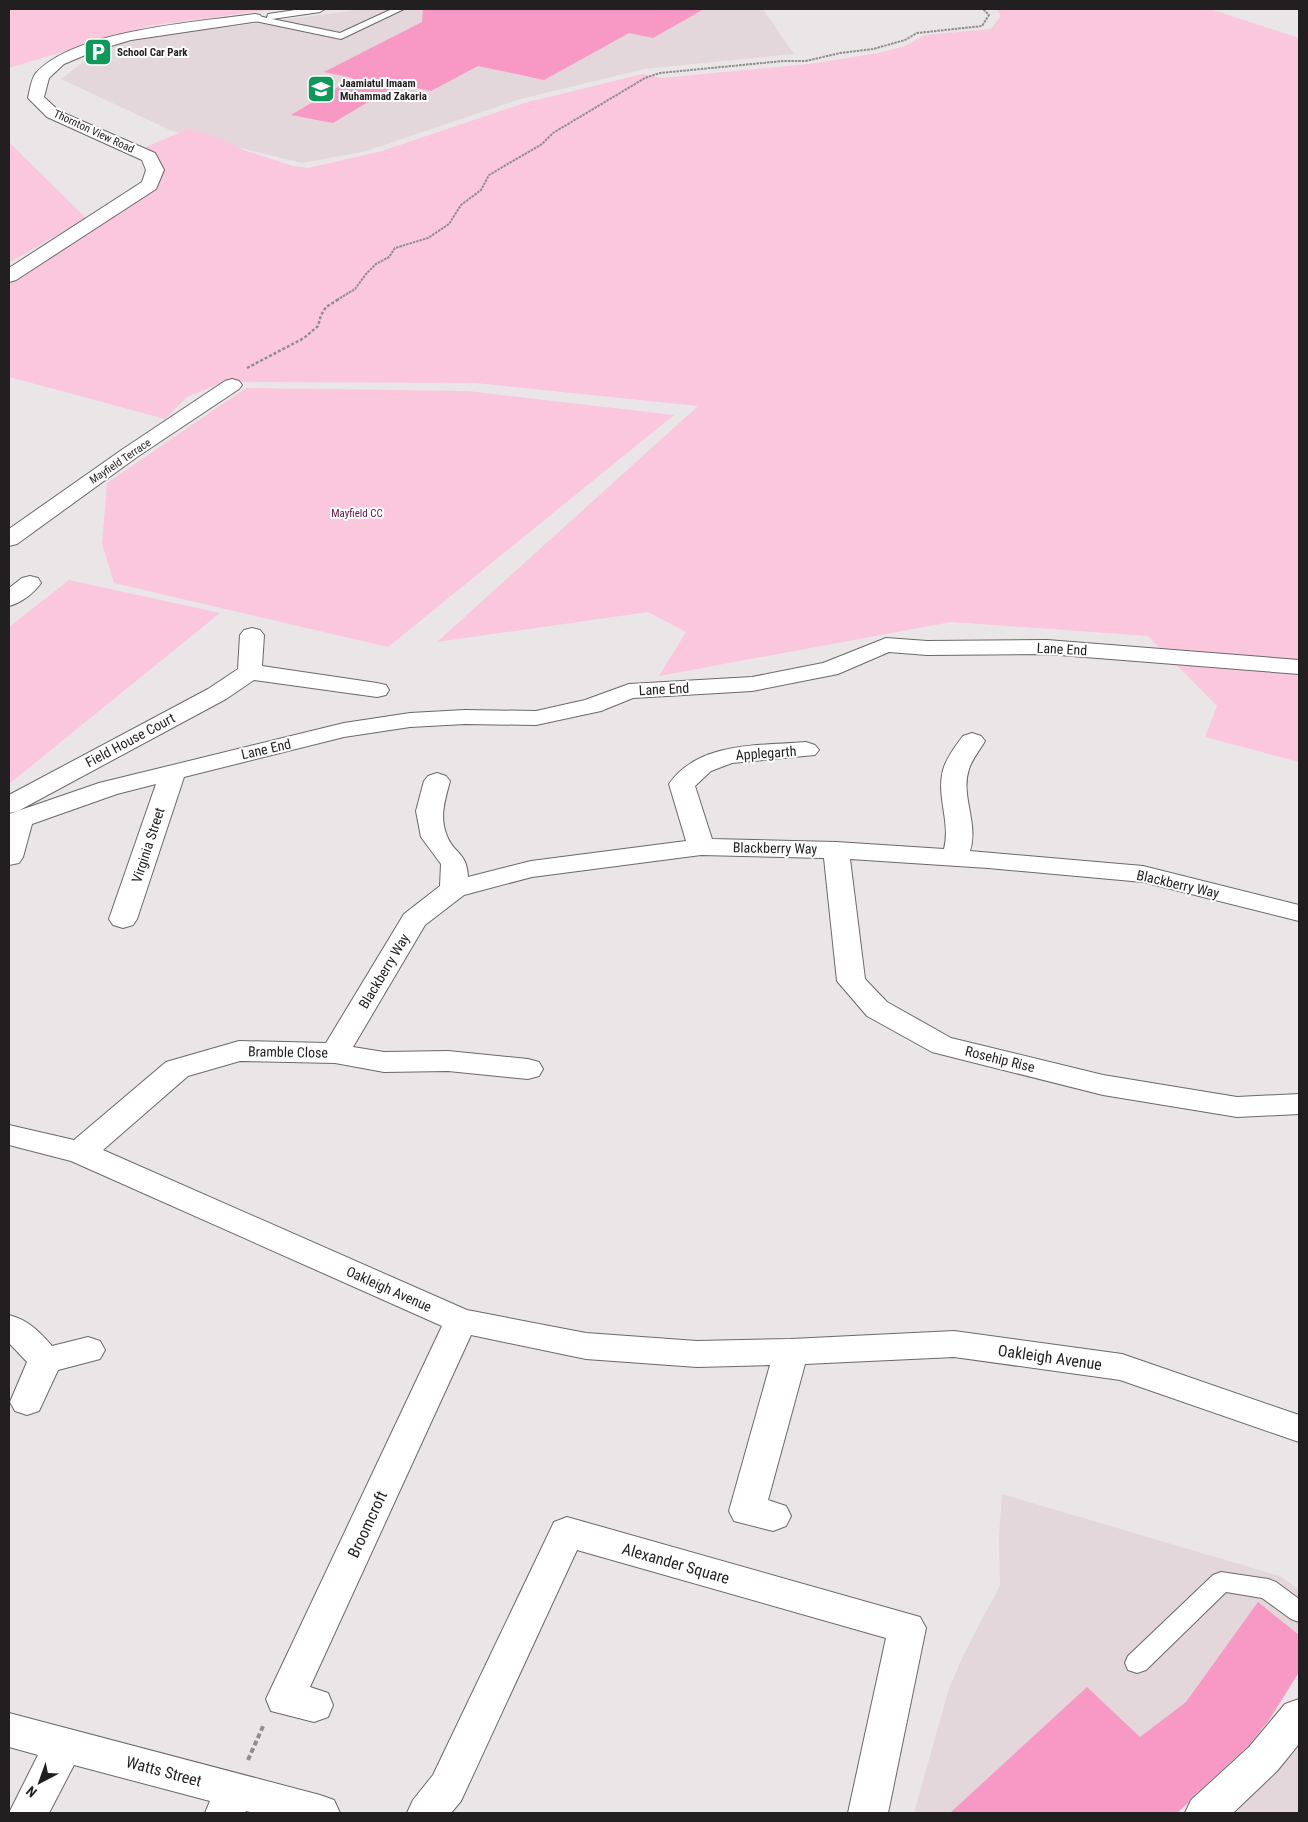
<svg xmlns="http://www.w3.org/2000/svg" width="1308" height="1822" viewBox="0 0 1308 1822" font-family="'Roboto Condensed',sans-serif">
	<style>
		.built { fill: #e3d7dc }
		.green { fill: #fac7dd }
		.building { fill: #f898c4 }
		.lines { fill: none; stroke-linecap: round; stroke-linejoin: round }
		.service-casing { stroke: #6b6869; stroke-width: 2 }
		.minor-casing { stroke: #6b6869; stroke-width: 2 }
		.path-far2 { stroke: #908d8f; stroke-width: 2; stroke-dasharray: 2.5 1; stroke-linecap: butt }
		.path-far1 { stroke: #908d8f; stroke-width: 2.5; stroke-dasharray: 3 2; stroke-linecap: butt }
		.path { stroke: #908d8f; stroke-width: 4; stroke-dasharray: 5 3; stroke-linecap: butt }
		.service { fill: #fff; fill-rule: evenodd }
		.minor { fill: #fff; fill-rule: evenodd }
		.labels { text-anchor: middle; stroke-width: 4; stroke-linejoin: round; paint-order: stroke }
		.far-poi-label { font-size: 11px; font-weight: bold; fill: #211f20; stroke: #fff; text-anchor: start }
		.far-street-label { font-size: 11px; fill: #211f20; stroke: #fff }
		.far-park-label { font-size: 11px; fill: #651141; stroke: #fff }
		.street-label { font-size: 14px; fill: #211f20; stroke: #fff }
		.near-street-label { font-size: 16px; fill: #211f20; stroke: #fff }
	</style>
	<rect width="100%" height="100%" fill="#eae6e8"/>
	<path class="built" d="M 364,9 L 763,9 L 794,54 L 644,69 L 517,100 L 367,151 L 302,163 L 172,131 L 61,79 L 103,47 L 215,20 L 229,27 Z
		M 1002,1494 L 1280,1576 L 1299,1590 L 1299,1672 L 1255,1742 L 1177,1813 L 914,1813 L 949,1688 L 965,1652 L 1000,1585 L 999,1536 Z
		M 1299,1748 L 1299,1813 L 1237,1813 L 1240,1807 Z"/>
	<path class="green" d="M 9,9 L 277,9 L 148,26 L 9,68 Z
		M 996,9 L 1210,9 L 1299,38 L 1299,762 L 1205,737 L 1217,706 L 1148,636 L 951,622 L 659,676 L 686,632 L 648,612 L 437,642 L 698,406 L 475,383 L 223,382 L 187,397 L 165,419 L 9,377 L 9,280 L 103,224 L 140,196 L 154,165 L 144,148 L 188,129 L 214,136 L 244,150 L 293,166 L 308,168 L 382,151 L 524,103 L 643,74 L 661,78 L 809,64 L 879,53 L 905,46 L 925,35 L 991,29 L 1001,16 Z
		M 9,142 L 86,218 L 9,263 Z
		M 246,388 L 468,391 L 674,415 L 388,647 L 114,583 L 102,544 L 107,483 Z
		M 69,580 L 220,613 L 9,784 L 9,627 Z"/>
	<path class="building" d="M 423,9 L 704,9 L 653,38 L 629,33 L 544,80 L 478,66 L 431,91 L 398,84 L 333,123 L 291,115 L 353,78 L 324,72 L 422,22 Z
		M 1258,1602 L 1299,1635 L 1299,1672 L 1269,1720 L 1248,1746 L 1190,1799 L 1187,1804 L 1177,1813 L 950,1813 L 1087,1687 L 1140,1737 L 1186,1702 Z"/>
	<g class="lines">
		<g class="service-casing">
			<path id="service" d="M 302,9 L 325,9 L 320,12 L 272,19 L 340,33 L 392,9 L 404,9 L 341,39 L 255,21 L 250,18 L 255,15 L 267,18 L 268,14 Z
				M 1221,1572 L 1268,1579 L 1276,1582 L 1299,1599 L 1299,1622 L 1291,1619 L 1262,1598 L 1226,1592 L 1146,1670 L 1137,1673 L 1128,1670 L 1125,1663 L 1128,1656 L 1213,1575 Z"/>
		</g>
		<g class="minor-casing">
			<path id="minor" d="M 255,14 L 260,15 L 262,18 L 260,21 L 131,40 L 97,50 L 64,64 L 49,78 L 44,97 L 59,111 L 155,153 L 164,170 L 156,189 L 16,280 L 9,282 L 9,268 L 142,182 L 146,170 L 142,160 L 47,117 L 28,98 C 30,90 31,79 36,73 C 75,30 198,22 255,14 Z
				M 232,379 L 239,381 L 242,385 L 239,389 L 137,457 L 17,544 L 9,546 L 9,529 L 123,449 L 225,381 Z
				M 30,576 L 38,578 L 41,583 C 34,593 21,603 9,606 L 9,588 L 22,578 Z
				M 252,628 L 260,630 L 264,635 L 262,666 L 377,683 L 386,685 L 389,690 L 386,695 L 377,697 L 254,680 L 226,699 L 18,811 L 9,813 L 9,795 L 208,689 L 238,669 L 240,635 L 244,630 Z
				M 886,638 L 927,641 L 1047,640 L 1299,660 L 1299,674 L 1047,654 L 927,655 L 889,652 L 838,674 L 752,691 L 633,698 L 601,711 L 536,725 L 465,724 L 410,727 L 344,737 L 184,777 L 137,919 L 133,925 L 123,928 L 113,925 L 109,919 L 156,784 L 117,794 L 32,824 L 23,857 L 19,863 L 9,865 L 9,814 L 99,783 L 344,723 L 410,713 L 465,710 L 536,711 L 585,700 L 629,684 L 752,677 L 823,663 Z
				M 972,733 L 981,736 L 985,741 C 980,750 972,759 969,769 C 960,796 979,823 970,851 L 1143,866 L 1299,905 L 1299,921 L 1143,882 L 988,868 L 850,859 L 865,979 L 887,1002 L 951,1038 L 1103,1075 L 1237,1097 L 1299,1094 L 1299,1114 L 1237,1117 L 1103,1095 L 932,1052 L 867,1016 L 837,981 L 824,858 L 701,855 L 532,877 L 464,895 L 425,925 L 353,1047 L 384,1052 L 448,1051 L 528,1059 L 539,1062 L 543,1069 L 539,1076 L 528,1079 L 448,1071 L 384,1072 L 335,1063 L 240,1061 L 188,1076 L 103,1150 L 467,1310 L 586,1333 L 697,1341 L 791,1339 L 954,1331 L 1122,1354 L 1299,1415 L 1299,1442 L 1120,1380 L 954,1357 L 805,1364 L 768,1500 L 786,1506 L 791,1516 L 786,1526 L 773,1531 L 734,1521 L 729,1511 L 770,1365 L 697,1367 L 586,1359 L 471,1335 L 310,1687 L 328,1693 L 333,1705 L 328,1717 L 314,1722 L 271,1711 L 266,1699 L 442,1326 L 71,1161 L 9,1145 L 9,1125 L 74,1140 L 166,1062 L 239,1041 L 326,1043 L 404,914 L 440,886 L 441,864 L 421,837 L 416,811 L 424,781 L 428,776 L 437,773 L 446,776 L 450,781 C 445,800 439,817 447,836 C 454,854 467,852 468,877 L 531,861 L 686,841 L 669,784 C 699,741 760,746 806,742 L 815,745 L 819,750 L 815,755 L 732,763 L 711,771 L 695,786 L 712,839 L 836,842 L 944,849 C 951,822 936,797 943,770 C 946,759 956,745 963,736 Z
				M 9,1315 C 28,1320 39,1331 52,1346 L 88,1337 L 100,1341 L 105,1350 L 100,1359 L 58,1370 L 39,1411 L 27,1415 L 15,1411 L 10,1402 L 27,1362 L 9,1343 Z
				M 567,1517 L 920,1617 L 926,1628 L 888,1813 L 848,1813 L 886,1638 L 577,1550 L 461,1801 L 451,1813 L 407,1813 L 413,1800 L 433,1775 L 554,1522 Z
				M 1299,1699 L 1299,1744 L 1277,1771 L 1233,1813 L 1185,1813 L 1191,1800 L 1249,1747 L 1285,1704 Z
				M 9,1713 L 320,1795 L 334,1800 L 340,1813 L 254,1813 L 246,1811 L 245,1813 L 205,1813 L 210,1801 L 74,1765 L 49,1813 L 9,1813 L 38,1755 L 9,1747 Z"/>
		</g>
		<path class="path-far2" d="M 337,300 L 355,289 L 366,274 L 376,264 L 389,257 L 395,248 L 428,238 L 449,224 L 461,205 L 481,190 L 489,175 L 542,144 L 553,133 L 645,78 L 660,73 L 783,61 L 806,61 L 840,53 L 873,49 L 905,40 L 917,33 L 982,26 L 989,15 L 983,9"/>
		<path class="path-far1" d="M 247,368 L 304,338 L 318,326 L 321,315 L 326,307 L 339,299"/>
		<path class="path" d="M 248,1760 L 264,1724"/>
		<use href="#service" class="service"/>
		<use href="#minor" class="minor"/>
	</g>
	<defs>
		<g id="parking-square" transform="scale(1.4375)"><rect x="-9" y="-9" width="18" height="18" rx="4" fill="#0e9859" stroke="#fff"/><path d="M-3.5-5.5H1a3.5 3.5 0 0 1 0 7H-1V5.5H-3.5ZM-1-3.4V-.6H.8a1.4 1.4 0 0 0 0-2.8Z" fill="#fff"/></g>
		<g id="school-square" transform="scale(1.4375)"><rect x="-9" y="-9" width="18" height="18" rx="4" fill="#0e9859" stroke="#fff"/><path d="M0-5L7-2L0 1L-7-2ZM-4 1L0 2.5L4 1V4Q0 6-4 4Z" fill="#fff"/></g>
	</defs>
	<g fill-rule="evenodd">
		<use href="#parking-square" x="98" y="52"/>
		<use href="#school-square" x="321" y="89"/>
	</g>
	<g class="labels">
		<g class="far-poi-label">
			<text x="117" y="56">School Car Park</text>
			<text x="340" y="87">Jaamiatul Imaam<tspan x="340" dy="13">Muhammad Zakaria</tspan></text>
		</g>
		<g class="far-street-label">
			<text transform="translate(94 131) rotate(25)" y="4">Thornton View Road</text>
			<text transform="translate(120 461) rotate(-34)" y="4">Mayfield Terrace</text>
		</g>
		<g class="far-park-label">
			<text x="357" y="517">Mayfield CC</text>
		</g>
		<g class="street-label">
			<text transform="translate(1062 649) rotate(3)" y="5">Lane End</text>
			<text transform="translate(664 689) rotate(-3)" y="5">Lane End</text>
			<text transform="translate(130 740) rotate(-28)" y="5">Field House Court</text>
			<text transform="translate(266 749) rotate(-13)" y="5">Lane End</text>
			<text transform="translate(766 753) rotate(-4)" y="5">Applegarth</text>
			<text transform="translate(148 845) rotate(-72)" y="5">Virginia Street</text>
			<text transform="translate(775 848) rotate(1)" y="5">Blackberry Way</text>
			<text transform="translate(1178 884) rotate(13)" y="5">Blackberry Way</text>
			<text transform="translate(384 971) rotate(-59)" y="5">Blackberry Way</text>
			<text transform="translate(288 1052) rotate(1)" y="5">Bramble Close</text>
			<text transform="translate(1000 1059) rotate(14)" y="5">Rosehip Rise</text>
			<text transform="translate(389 1289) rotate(24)" y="5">Oakleigh Avenue</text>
		</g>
		<g class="near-street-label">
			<text transform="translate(1050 1357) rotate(8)" y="6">Oakleigh Avenue</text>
			<text transform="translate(367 1524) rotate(-65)" y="6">Broomcroft</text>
			<text transform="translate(676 1563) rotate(16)" y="6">Alexander Square</text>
			<text transform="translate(164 1771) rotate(15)" y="6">Watts Street</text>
		</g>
	</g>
	<rect width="1308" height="1822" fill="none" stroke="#211f20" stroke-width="20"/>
	<g transform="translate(40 1782) rotate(221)" stroke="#ffffff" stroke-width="4" paint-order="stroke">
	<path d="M0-4L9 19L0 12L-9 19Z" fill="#211f20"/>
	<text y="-8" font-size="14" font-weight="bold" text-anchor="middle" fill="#211f20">N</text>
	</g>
</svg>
